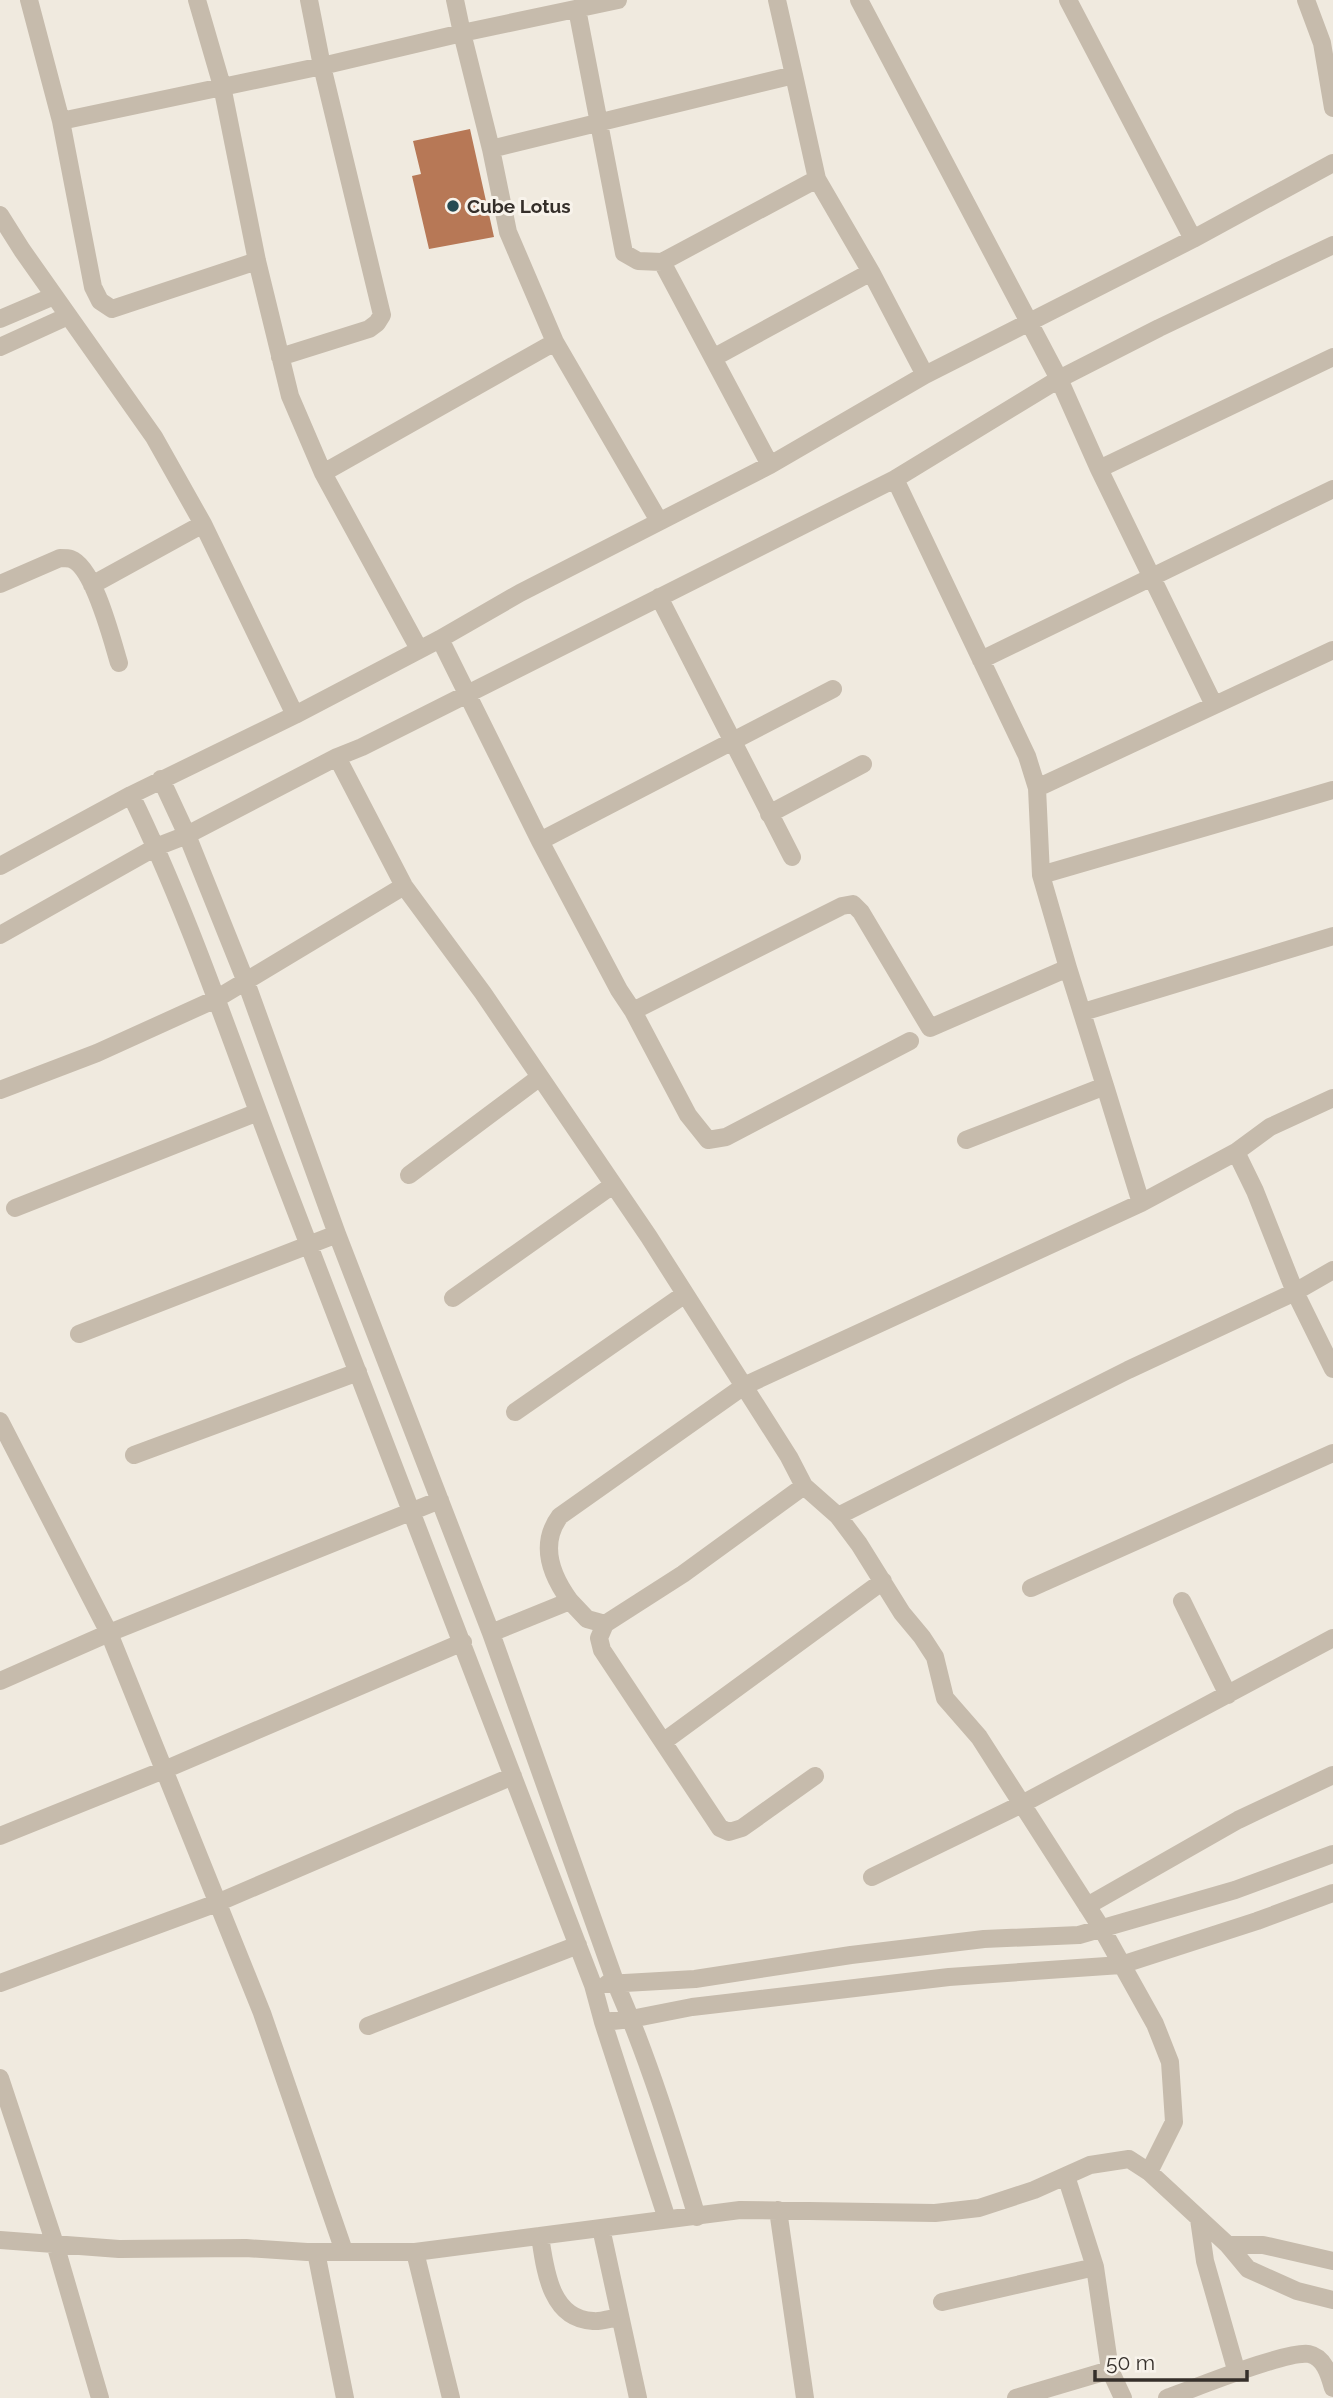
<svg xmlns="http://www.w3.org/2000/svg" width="1333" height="2398" viewBox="0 0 1333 2398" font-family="Raleway,sans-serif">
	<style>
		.building { fill: #b77856 }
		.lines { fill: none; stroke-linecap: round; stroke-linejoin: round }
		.minor { stroke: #c6bbac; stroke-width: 18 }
		.poi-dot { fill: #254a52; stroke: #f8f3eb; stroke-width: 2.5 }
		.labels { text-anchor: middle; stroke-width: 6; stroke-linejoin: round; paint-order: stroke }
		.poi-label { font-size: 19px; font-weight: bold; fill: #352f2a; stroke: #f8f3eb; text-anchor: start }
	</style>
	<rect width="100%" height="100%" fill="#f0eadf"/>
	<path class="building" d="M 470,129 L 494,237 L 429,249 L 412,176 L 421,174 L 413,141 Z"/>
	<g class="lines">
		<path class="minor" d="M 29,0 L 61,121 L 322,66 L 462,33 L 491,149 L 508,232 L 555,342 L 659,521
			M 197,0 L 222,86 L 257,261 L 290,396 L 323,473 L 419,649
			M 455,0 L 462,33 L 618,0
			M 859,0 L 1059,379 L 1099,469 L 1214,705
			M 1068,0 L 1193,239
			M 1306,0 L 1322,43 L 1333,108
			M 577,9 L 624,253 L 638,261 L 662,262 L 770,465
			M 794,75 L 817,179 L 871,272 L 925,375
			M 61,121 L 93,287 L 100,301 L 112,309 L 257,261
			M 491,149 L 794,75 L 777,0
			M 0,215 L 22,250 L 154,437 L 203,524
			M 1333,245 L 1159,328 L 1059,379 L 895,479 L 1027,756 L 1037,788 L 1333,650
			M 662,262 L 817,179
			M 0,319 L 54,296
			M 0,347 L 68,316
			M 280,357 L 369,329 L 377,323 L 382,315 L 322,66 L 309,0
			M 713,358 L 871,272
			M 1099,469 L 1333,357
			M 323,473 L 555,342
			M 895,479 L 362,747 L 337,757 L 404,886 L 483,993 L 649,1237 L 789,1457 L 804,1486 L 838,1516 L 859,1544 L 902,1613 L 922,1637 L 935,1657 L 945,1698 L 979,1737 L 1102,1929 L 1155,2024 L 1170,2062 L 1174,2122 L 1149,2172
			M 0,584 L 60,558 C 62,558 68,558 71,559 C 94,567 112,640 119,663
			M 92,585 L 203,524 L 295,715
			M 659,597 L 792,857
			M 440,639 L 540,841 L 619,990 L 633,1011 L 842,906 L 853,904 L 861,912 L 930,1028 L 1068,968 L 1105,1086 L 966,1140
			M 981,660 L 1333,489
			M 161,779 L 187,835 L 246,982 L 337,1234 L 491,1633 L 616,1984 C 649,2060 673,2138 697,2217
			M 1037,788 L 1041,875
			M 131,795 C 190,916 232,1045 280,1170 C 386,1441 487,1714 593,1985 L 603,2022 L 667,2219
			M 769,814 L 863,764
			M 540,841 L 833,689
			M 0,866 L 131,795 L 295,715 L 440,639 L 520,593 L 770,465 L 925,375 L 1193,239 L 1333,163
			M 0,935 L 156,847 L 187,835 L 337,757
			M 1068,968 L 1041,875 L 1333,790
			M 633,1011 L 688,1115 L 708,1140 L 726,1137 L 910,1041
			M 1083,1012 L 1333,936
			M 1105,1086 L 1141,1203
			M 0,1090 L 97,1053 L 216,999 L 404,886
			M 1236,1152 L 1255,1191 L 1295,1292 L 1333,1369
			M 409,1175 L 540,1077
			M 15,1208 L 258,1112
			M 453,1298 L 613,1185
			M 79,1334 L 337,1234
			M 515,1412 L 685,1294
			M 0,1421 L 109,1633 L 262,2013 L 344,2251
			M 134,1455 L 358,1372
			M 838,1516 L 1128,1370 L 1295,1292 L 1333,1270
			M 1031,1588 L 1333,1453
			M 570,1601 L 587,1619 L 605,1624 L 683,1574 L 804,1486
			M 1182,1601 L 1228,1695
			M 605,1624 L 599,1638 L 602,1650 L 720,1828 L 729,1832 L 742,1828 L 815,1776
			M 491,1633 L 570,1601 C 551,1575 539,1544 560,1516 L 744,1386 L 1141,1203 L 1236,1152 L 1270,1127 L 1333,1098
			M 0,1681 L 109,1633 L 440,1500
			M 663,1742 L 883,1581
			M 0,1836 L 164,1770 L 463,1642
			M 872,1877 L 1022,1804 L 1333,1638
			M 1087,1906 L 1238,1820 L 1333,1775
			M 0,1983 L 217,1903 L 513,1776
			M 607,1984 L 695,1979 L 851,1955 L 984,1939 L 1079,1935 L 1235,1890 L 1333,1854
			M 603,2022 L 631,2019 L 692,2007 L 949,1977 L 1121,1965 L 1257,1921 L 1333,1893
			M 368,2026 L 578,1945
			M 0,2078 L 55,2244 L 100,2398
			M 1066,2176 L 1095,2267 L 1110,2370 L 1123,2398
			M 778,2210 L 805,2398
			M 1199,2219 L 1205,2261 L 1237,2373
			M 601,2228 L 638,2398
			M 540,2236 C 545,2269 550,2319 593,2321 C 601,2322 611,2318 620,2317
			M 0,2240 L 119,2249 L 246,2248 L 307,2252 L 415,2252 L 740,2210 L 935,2213 L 979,2208 L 1034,2190 L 1090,2165 L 1129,2159 L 1149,2172 L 1228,2245 L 1248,2269 L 1297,2291 L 1333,2300
			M 1228,2245 L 1263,2245 L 1333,2261
			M 316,2252 L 345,2398
			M 415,2252 L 451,2398
			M 942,2302 L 1095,2267
			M 1016,2398 L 1110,2370
			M 1167,2398 C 1193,2389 1287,2350 1309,2354 C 1324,2357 1329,2374 1333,2388"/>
	</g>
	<circle class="poi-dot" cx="453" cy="206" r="7"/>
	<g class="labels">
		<g class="poi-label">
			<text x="467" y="213">Cube Lotus</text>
		</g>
	</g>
	<path d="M1095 2370v10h152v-10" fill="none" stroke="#352f2a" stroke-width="3.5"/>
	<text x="1106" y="2370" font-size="21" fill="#352f2a" stroke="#f8f3eb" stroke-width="5" paint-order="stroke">50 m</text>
</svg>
